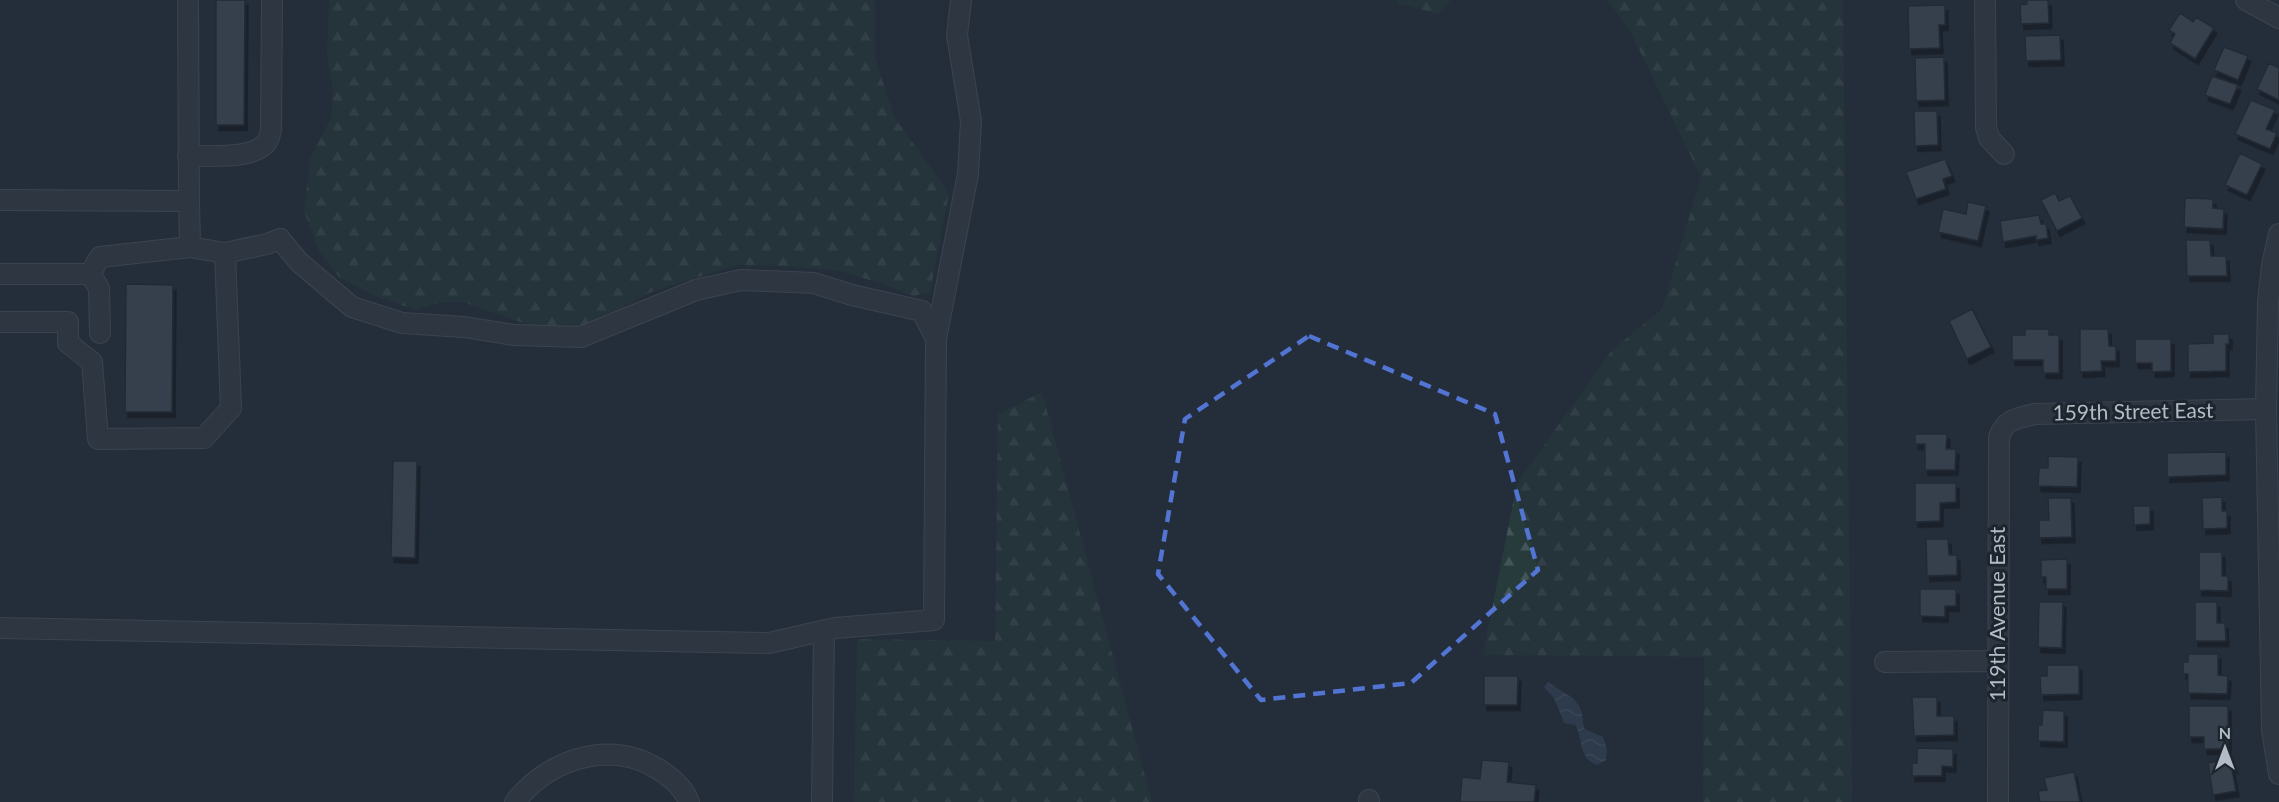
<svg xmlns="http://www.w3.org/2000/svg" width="2279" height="802" viewBox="0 0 2279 802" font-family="Lato,sans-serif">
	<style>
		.forest { fill: url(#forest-firs) }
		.water { fill: url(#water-waves) }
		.building { fill: #4d5865; stroke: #1f2731; stroke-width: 1.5; filter: url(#shadow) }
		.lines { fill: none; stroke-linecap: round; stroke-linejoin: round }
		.minor-casing { stroke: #565e68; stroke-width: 22 }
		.minor { stroke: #38404a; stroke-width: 20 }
		.marked { fill: none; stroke: #5274d2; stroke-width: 4.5; stroke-dasharray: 12 8; stroke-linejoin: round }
		.labels { text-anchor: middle; stroke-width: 6; stroke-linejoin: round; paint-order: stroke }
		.street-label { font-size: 21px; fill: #b3bbc6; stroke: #1d252f }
	</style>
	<defs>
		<pattern id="forest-firs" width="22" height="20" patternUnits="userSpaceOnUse" patternTransform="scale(1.5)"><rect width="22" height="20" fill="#273b3c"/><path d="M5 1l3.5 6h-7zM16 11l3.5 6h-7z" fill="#445557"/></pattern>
		<pattern id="water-waves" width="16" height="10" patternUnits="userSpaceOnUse" patternTransform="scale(1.5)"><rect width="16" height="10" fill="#3b4c62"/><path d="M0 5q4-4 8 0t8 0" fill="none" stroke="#556477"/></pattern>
		<filter id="shadow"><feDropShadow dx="3" dy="5.5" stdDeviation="0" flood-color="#0009"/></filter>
	</defs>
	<rect width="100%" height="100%" fill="#242e3a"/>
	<path class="forest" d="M 329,0 L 875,0 L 875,57 L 894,117 L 949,193 L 930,293 L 913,296 L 880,283 L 839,271 L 782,266 L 738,265 L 651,292 L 602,320 L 567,329 L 535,327 L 463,302 L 440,302 L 416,310 L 377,297 L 339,277 L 319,251 L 304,211 L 310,159 L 331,118 L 333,90 L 327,56 Z
		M 1398,0 L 1451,0 L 1438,14 L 1397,3 Z
		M 1608,0 L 1843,0 L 1852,802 L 1703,802 L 1704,657 L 1483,655 L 1517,483 L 1612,350 L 1662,309 L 1701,177 L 1632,35 Z
		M 1042,392 L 1152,802 L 854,802 L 857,639 L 995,641 L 998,414 Z"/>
	<path class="water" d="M 1548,682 C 1558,690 1577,697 1581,710 C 1583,716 1582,723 1585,729 L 1603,737 L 1607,749 L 1606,760 L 1597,765 C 1577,757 1584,739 1575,725 L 1564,723 L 1554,698 L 1544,687 Z"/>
	<path class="building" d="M 216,0 L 245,0 L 244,125 L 216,125 Z
		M 2027,0 L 2048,0 L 2049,23 L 2021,24 L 2020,5 L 2027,4 Z
		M 1945,5 L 1945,25 L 1939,25 L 1940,48 L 1909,49 L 1908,6 Z
		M 2180,13 L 2193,22 L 2196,17 L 2214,28 L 2195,59 L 2170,43 L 2175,34 L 2169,30 Z
		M 2060,35 L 2061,60 L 2026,61 L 2025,36 Z
		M 2224,47 L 2248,56 L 2238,80 L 2214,70 Z
		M 1944,57 L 1945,100 L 1916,101 L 1915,58 Z
		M 2269,63 L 2279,68 L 2279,100 L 2257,89 Z
		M 2212,76 L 2238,85 L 2230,104 L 2205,95 Z
		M 2251,100 L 2275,110 L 2266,129 L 2277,133 L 2270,149 L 2235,134 Z
		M 1914,111 L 1937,111 L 1938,145 L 1915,146 Z
		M 2240,153 L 2262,164 L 2247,195 L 2225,185 Z
		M 1945,159 L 1952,176 L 1943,179 L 1946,189 L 1916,199 L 1906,172 Z
		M 2055,193 L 2059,201 L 2070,196 L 2082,218 L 2057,231 L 2041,200 Z
		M 2185,198 L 2213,199 L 2213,208 L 2224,209 L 2223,229 L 2184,227 Z
		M 1968,202 L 1986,206 L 1978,241 L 1938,232 L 1943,209 L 1966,214 Z
		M 2039,215 L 2041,224 L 2046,224 L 2048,238 L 2036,240 L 2036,236 L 2003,242 L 2000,221 Z
		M 2186,240 L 2210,240 L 2211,256 L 2226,256 L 2227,276 L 2187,276 Z
		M 126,284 L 173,285 L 172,412 L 125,412 Z
		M 1972,309 L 1991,347 L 1967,359 L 1949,321 Z
		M 2025,329 L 2049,329 L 2049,335 L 2059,335 L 2059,373 L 2043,373 L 2043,360 L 2012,360 L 2012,335 L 2025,335 Z
		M 2080,329 L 2108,329 L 2109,346 L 2116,346 L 2116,361 L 2101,361 L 2102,371 L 2080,372 Z
		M 2213,334 L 2229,334 L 2229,344 L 2226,344 L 2226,371 L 2188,372 L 2188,344 L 2213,343 Z
		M 2135,339 L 2171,339 L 2171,371 L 2152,372 L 2152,363 L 2135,363 Z
		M 1915,434 L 1947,434 L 1946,449 L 1956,449 L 1955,470 L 1925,470 L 1925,444 L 1915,444 Z
		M 2226,452 L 2226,475 L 2167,477 L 2167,453 Z
		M 2048,456 L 2078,457 L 2077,487 L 2038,486 L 2039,468 L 2048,468 Z
		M 393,461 L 417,461 L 415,558 L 391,557 Z
		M 1915,483 L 1956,483 L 1956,502 L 1940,503 L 1940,521 L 1915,522 Z
		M 2222,497 L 2222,511 L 2227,511 L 2227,528 L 2203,529 L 2202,498 Z
		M 2048,498 L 2071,498 L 2072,537 L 2039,538 L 2039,520 L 2049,520 Z
		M 2133,506 L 2150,506 L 2150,524 L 2134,525 Z
		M 1926,539 L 1948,539 L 1949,555 L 1957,555 L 1957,575 L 1927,576 Z
		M 2199,552 L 2222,552 L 2222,576 L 2228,576 L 2228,591 L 2199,590 Z
		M 2067,559 L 2067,589 L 2046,589 L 2046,577 L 2041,577 L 2041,560 Z
		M 1920,589 L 1956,589 L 1956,606 L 1945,606 L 1945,617 L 1920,616 Z
		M 2039,602 L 2063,602 L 2062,648 L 2038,647 Z
		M 2195,602 L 2217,602 L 2217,623 L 2225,623 L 2226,641 L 2195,641 Z
		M 2188,654 L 2218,654 L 2218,675 L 2228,676 L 2227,694 L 2188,693 L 2188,674 L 2183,674 L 2183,662 L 2188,662 Z
		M 2047,665 L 2079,665 L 2079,694 L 2041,695 L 2040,676 L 2047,676 Z
		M 1484,676 L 1518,676 L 1517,705 L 1484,705 Z
		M 1912,697 L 1937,697 L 1937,716 L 1954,716 L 1954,735 L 1914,736 Z
		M 2189,706 L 2228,706 L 2228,749 L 2204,749 L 2204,737 L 2189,737 Z
		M 2043,710 L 2064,711 L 2064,742 L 2038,741 L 2038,725 L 2042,725 Z
		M 1917,748 L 1953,749 L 1953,767 L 1942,766 L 1942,776 L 1912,776 L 1912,763 L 1917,763 Z
		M 2230,759 L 2236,791 L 2213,795 L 2208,763 Z
		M 1482,760 L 1509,762 L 1507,782 L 1536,785 L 1534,802 L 1460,802 L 1462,777 L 1480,779 Z
		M 2074,772 L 2080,802 L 2040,802 L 2038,791 L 2047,790 L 2044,778 Z"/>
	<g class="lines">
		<g class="minor-casing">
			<path id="minor" d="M 1985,0 L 1986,127 L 1989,138 L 2004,154
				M 2246,0 L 2279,18
				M 188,156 C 209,155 252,160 266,143 C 269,140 270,134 271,130 L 272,0
				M 0,200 L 189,201 L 188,0
				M 2279,234 L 2272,265 L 2268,302 L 2266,409 L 2272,730 L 2279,774
				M 0,274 L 90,274 L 100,257 L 190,247 L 189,201
				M 90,274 L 99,288 L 100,333
				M 0,322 L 68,322 L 68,343 L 92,362 L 98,439 L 204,438 L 231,408 L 225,253
				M 936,339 L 968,174 L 971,121 L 957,35 L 961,0
				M 0,628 L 769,643 L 835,628 L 934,620 L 936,339 L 922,311 L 852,295 L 814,283 L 741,280 L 696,290 L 581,337 L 514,335 L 464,327 L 402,323 L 352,307 L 299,262 L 280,239 L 267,244 L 225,253 L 190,247
				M 1885,662 L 1998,661
				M 515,802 C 549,759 609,739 658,769 C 672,778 683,787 689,802
				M 822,802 L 824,631
				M 1369,802 L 1369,800
				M 1998,802 L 1999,437 C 2006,418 2017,419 2034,414 L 2266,409"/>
		</g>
		<use href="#minor" class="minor"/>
	</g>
	<path d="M0 0H2279V802H0ZM 1309,336 L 1495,414 L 1538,570 L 1411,683 L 1261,700 L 1158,574 L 1185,419 Z" fill="#242e3a" fill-opacity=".55" fill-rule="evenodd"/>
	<path class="marked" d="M 1309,336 L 1495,414 L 1538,570 L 1411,683 L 1261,700 L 1158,574 L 1185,419 Z"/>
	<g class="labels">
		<g class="street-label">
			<text transform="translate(2133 412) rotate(-1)" y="7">159th Street East</text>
			<text transform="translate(1998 614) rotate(-90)" y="7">119th Avenue East</text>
		</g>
	</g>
	<g transform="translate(2225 748)" stroke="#1d252f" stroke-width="4.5" paint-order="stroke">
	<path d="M0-4.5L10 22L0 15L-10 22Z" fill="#b3bbc6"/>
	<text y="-9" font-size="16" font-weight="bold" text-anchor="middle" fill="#b3bbc6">N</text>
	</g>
</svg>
